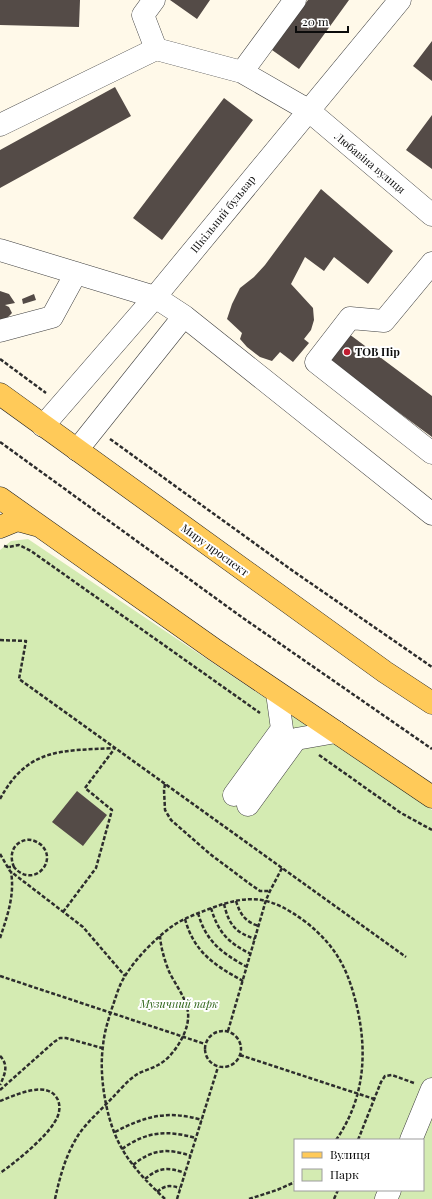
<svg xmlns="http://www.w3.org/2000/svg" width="432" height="1199" viewBox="0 0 432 1199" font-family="'Playfair Display',serif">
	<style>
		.green { fill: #d4ebb2; fill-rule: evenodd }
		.building { fill: #544b47 }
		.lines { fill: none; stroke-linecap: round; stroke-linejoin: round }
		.minor-casing { stroke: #3e3e3e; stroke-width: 23 }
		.major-casing { stroke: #1c1c1c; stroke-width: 23 }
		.path { stroke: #2d2d2d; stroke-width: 2.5; stroke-dasharray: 4 2; stroke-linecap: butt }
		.minor { stroke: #fff; stroke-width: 22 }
		.major { stroke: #ffca59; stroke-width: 22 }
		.poi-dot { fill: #c11d31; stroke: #fff; stroke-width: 1.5 }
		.labels { text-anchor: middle; stroke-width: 4; stroke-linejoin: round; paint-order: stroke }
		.street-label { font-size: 11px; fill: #0b0b0b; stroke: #fff }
		.poi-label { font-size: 11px; font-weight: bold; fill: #0b0b0b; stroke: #fff; text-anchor: start }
		.park-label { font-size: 11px; font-style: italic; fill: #2f6519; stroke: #fff }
	</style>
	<rect width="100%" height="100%" fill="#fff9e9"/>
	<path class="green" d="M 28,539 L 432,810 L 432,1199 L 0,1199 L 0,550 L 11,541 ZM 295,1140 L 423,1140 L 423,1190 L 295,1190 Z"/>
	<path class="building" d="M 0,0 L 80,0 L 79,27 L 0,25 Z
		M 170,0 L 210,0 L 197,19 Z
		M 308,0 L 349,0 L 299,69 L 272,50 Z
		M 432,41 L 432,81 L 413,66 Z
		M 115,87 L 131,116 L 0,188 L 0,150 Z
		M 224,98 L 253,120 L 162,240 L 133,218 Z
		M 432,115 L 432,169 L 406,150 Z
		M 321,189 L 393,251 L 368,284 L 334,257 L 324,271 L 305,257 L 291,284 L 313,308 L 314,320 L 311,330 L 304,339 L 309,343 L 293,362 L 280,352 L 272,361 L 260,357 L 247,347 L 240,339 L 242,333 L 227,319 L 232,304 L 240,288 L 254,277 L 265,265 Z
		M 0,291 L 9,294 L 15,303 L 5,305 L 9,307 L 12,313 L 6,319 L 0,319 Z
		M 34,294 L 36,300 L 23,304 L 22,299 Z
		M 349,334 L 432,396 L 432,437 L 329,361 Z
		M 77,791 L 107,815 L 83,846 L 52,822 Z"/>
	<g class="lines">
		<g class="minor-casing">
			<path id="minor" d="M 154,0 L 143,15 L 156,49
				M 242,72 L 295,0
				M 0,125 L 156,49 L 242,72 L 308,110 L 432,215
				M 0,250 L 155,297 L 184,316 L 77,450
				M 432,263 L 384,321 L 350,318 L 316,362 L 432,453
				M 184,316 L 432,514
				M 0,331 L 52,317 L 76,273
				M 43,426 L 155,297 L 400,0
				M 234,795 L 282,729 L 277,693
				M 248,805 L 296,739 L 336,732
				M 411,1140 L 432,1089
				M 386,1199 L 390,1190"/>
		</g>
		<g class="major-casing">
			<path id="major" d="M 0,394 L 385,672 L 432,703
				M 0,498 L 215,650 L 432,797
				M 0,527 L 17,520 L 39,526"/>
		</g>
		<path class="path" d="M 0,359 L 46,393
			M 110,439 L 293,571 L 432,667
			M 0,442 L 243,618 L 432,749
			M 4,546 L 8,547 L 19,545 L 31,551 L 260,713
			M 0,640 L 26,641 L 19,679 L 406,957
			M 319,755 L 401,813 L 432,830
			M 165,784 L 164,790 L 165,810 L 171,820 L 210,854 L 250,884 L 260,891 L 270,891
			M 0,799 C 28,747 62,751 115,748
			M 0,854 L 10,871 L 83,927 L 125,976
			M 7,867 L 14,867 C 33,890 60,860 40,844 C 36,841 31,839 26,840 C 12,843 9,856 14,867
			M 236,901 C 240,914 245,922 259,926
			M 224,904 C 229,925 235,932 255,939
			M 211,908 C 218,932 228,943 251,954
			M 63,912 L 96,868 L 112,810 L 85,788 L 115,748
			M 198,913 C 206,942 222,953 247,967
			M 185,919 C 194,952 214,965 243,981
			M 0,938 C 7,917 15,895 11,872
			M 0,976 L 205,1044
			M205 1049a18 18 0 1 1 36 0a18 18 0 1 1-36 0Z
			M 228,1031 L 266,900 L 270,891 L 282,868
			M 240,1055 L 374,1099
			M 0,1056 C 9,1065 5,1074 0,1085
			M 0,1090 L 54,1042 L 60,1038 L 66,1038 L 102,1048
			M 0,1101 C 16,1095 48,1079 58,1100 C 61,1108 59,1116 54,1123 C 45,1138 15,1163 0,1173
			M 115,1132 C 145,1116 168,1110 202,1120
			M 358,1140 L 381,1082 L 385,1076 L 392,1075 L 414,1083
			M 122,1149 C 147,1131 167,1130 196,1138
			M 133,1165 C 152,1149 168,1148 191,1156
			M 145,1179 C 159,1167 168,1167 185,1173
			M 157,1192 C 165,1185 170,1185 180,1188
			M 55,1199 C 60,1176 66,1154 79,1134 C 88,1121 101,1110 112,1098 C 119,1091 127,1081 136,1075 C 142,1071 151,1069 158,1065 C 172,1058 187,1035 188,1019 C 190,1001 174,984 168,969 C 164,958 161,948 160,936
			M 165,1199 C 146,1181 128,1163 117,1139 C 105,1113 99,1073 103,1046 C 104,1033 108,1021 112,1008 C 116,997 119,985 125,976 C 137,957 154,940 171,927 C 182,919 196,914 209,909 C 251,893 271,896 307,923 C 334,945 346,965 355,999 C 368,1048 366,1097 336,1140
			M 177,1199 L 218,1067
			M 249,1199 L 277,1190 L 295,1182
			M 334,1199 L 338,1190"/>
		<use href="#minor" class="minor"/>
		<use href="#major" class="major"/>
	</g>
	<circle class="poi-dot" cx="347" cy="352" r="4"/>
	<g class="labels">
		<g class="street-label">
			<text transform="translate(370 163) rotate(40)" y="4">Любавіна вулиця</text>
			<text transform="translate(223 214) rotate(-51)" y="4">Шкільний бульвар</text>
			<text transform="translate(215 550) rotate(36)" y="4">Миру проспект</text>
		</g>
		<g class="poi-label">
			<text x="355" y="356">ТОВ Пір</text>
		</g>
		<g class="park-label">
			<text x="179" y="1008">Музичний парк</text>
		</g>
	</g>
	<rect x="294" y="1139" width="130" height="52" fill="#ffffff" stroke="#9d9d9d"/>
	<rect x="302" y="1152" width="20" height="6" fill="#ffca59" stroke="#9d9d9d"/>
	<text x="330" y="1159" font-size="12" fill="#0b0b0b">Вулиця</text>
	<rect x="302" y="1169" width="20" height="12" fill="#d4ebb2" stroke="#9d9d9d"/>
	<text x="330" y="1179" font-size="12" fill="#0b0b0b">Парк</text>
	<path d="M296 26v6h52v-6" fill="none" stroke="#0b0b0b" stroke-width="2"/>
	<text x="302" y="26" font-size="12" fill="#0b0b0b" stroke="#ffffff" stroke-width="3" paint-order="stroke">20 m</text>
</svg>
